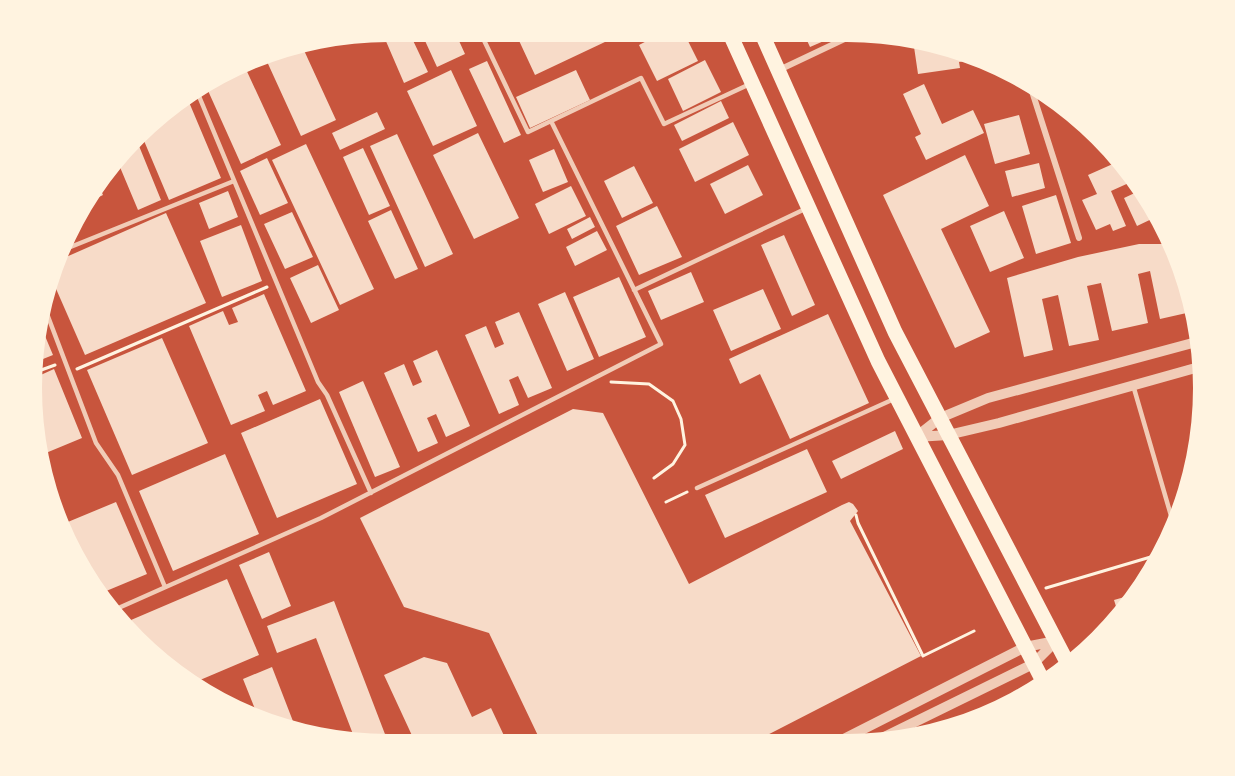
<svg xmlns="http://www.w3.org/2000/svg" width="1235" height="776" viewBox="0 0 1235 776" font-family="Ubuntu,sans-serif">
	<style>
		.building { fill: #f7dbc8 }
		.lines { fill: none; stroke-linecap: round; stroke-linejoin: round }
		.path { stroke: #fff3e0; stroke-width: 3 }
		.service { stroke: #f1ccb7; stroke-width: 4.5 }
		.minor { stroke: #f1ccb7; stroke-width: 6 }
		.tertiary { stroke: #f1ccb7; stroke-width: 10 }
		.primary { stroke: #fff3e0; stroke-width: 15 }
	</style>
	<rect width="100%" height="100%" fill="#c8553d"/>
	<path class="building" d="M 382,32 L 409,32 L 428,72 L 404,83 Z
		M 421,32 L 455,32 L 465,54 L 437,67 Z
		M 515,32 L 550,32 L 624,33 L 535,75 Z
		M 662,33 L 684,33 L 698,61 L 657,81 L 639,45 Z
		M 804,34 L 840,34 L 810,47 Z
		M 913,40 L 983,58 L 959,62 L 960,68 L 918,74 Z
		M 302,46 L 336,120 L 301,136 L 264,55 L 274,50 Z
		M 705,60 L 721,92 L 683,111 L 668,79 Z
		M 487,61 L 521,135 L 504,143 L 469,69 Z
		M 244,65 L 281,145 L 241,164 L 205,84 Z
		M 451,70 L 477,126 L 433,146 L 407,91 Z
		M 576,70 L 590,100 L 530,128 L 516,97 Z
		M 924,84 L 942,124 L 973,110 L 984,133 L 926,160 L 915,137 L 921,134 L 903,94 Z
		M 186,95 L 221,178 L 169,200 L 142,136 Z
		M 721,101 L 729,118 L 682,141 L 674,125 Z
		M 377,112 L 385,129 L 340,150 L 332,133 Z
		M 1019,115 L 1030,154 L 995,164 L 984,124 Z
		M 733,122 L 749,155 L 695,182 L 679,149 Z
		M 478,133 L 519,218 L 474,239 L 433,155 Z
		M 397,134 L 453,254 L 425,267 L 370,146 Z
		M 137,141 L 161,200 L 138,210 L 117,160 Z
		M 306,144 L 374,289 L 340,305 L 272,160 Z
		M 363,148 L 390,206 L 369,215 L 343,157 Z
		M 554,149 L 568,182 L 543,192 L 529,160 Z
		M 965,155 L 989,206 L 941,229 L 990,332 L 955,348 L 883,195 Z
		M 267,158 L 288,203 L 260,215 L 240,171 Z
		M 1039,163 L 1045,188 L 1012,197 L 1005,171 Z
		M 1115,163 L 1131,182 L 1111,191 L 1126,226 L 1113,231 L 1110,224 L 1096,230 L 1082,200 L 1097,194 L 1088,175 Z
		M 748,165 L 763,195 L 725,214 L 710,184 Z
		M 634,166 L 653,203 L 622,218 L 604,181 Z
		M 98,184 L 103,195 L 89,202 Z
		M 571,186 L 586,216 L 549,234 L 535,204 Z
		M 228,191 L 238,217 L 209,229 L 199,203 Z
		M 1139,191 L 1156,210 L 1158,216 L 1137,226 L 1124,198 Z
		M 1056,195 L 1071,243 L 1036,254 L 1022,206 Z
		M 657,206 L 682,257 L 639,275 L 616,226 Z
		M 391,210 L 418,269 L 395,279 L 368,221 Z
		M 1004,211 L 1024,258 L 990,272 L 970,226 Z
		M 292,212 L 313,257 L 285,269 L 264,224 Z
		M 166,213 L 206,303 L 85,355 L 50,275 L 57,261 Z
		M 590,217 L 595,227 L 572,239 L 567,229 Z
		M 241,225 L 262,281 L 222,297 L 200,241 Z
		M 597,231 L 607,250 L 575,266 L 566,247 Z
		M 784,235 L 815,305 L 792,316 L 761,245 Z
		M 1139,244 L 1167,244 L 1191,312 L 1160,319 L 1150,271 L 1138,274 L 1148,323 L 1112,331 L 1101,283 L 1087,286 L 1099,340 L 1069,346 L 1058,295 L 1042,299 L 1053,350 L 1024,357 L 1007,278 L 1078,257 Z
		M 318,265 L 339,310 L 311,323 L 290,278 Z
		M 691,272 L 704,302 L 661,320 L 648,291 Z
		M 619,277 L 646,337 L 599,357 L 573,297 Z
		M 763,289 L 781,329 L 731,351 L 713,310 Z
		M 565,292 L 594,359 L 567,371 L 538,304 Z
		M 264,294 L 306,391 L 273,405 L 267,391 L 258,395 L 265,411 L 231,425 L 189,326 L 223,311 L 229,325 L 238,322 L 232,308 Z
		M 519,312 L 552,388 L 528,398 L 518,376 L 509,380 L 519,405 L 499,414 L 465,335 L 486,326 L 495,348 L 504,344 L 495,322 Z
		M 828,314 L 869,403 L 790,439 L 760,374 L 740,384 L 729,359 Z
		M 40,324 L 53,355 L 33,363 L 35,349 Z
		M 162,338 L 208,443 L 132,475 L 87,370 Z
		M 437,350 L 470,426 L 446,437 L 436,414 L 427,418 L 438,443 L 418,452 L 384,373 L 404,364 L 413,386 L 422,382 L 413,361 Z
		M 54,369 L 82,438 L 41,455 L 34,378 Z
		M 363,381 L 400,467 L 375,477 L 339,392 Z
		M 320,399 L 357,484 L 277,518 L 241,433 Z
		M 573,409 L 603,413 L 689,584 L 842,505 L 849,502 L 853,504 L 858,511 L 850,521 L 921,656 L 752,743 L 541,742 L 489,633 L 404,607 L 360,518 Z
		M 895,431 L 903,449 L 841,479 L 832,461 Z
		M 807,449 L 827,492 L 725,538 L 705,495 Z
		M 225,454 L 259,534 L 173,571 L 139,491 Z
		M 116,502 L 147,574 L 99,594 L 92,586 L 63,524 Z
		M 269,552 L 291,606 L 262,619 L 239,565 Z
		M 227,579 L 259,655 L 193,683 L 171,671 L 138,636 L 131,620 Z
		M 1135,594 L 1130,605 L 1119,616 L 1114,600 Z
		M 334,601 L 388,742 L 356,742 L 316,638 L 277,653 L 267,626 Z
		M 424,657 L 447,663 L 472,717 L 491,708 L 507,742 L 415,742 L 384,675 Z
		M 272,667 L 296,729 L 259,719 L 243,679 Z"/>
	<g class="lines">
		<path class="path" d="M 77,369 L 267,287
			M 33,373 L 55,365
			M 611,382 L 649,384 L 673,401 L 681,419 L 685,445 L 673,464 L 654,478
			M 666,502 L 687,492
			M 856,515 L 858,523 L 923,656 L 974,631
			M 1046,588 L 1154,556"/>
		<path class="service" d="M 480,32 L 528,132 L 641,78 L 664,124 L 750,84
			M 196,89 L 318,382 L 327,395 L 371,493
			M 63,250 L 234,181
			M 634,290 L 805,209
			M 44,306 L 96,443 L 118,475 L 165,587
			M 1133,385 L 1172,519
			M 697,488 L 894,399
			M 114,610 L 321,518 L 661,344 L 551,121"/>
		<path class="minor" d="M 779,70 L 855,34
			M 1030,85 L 1079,238"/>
		<path class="tertiary" d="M 916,437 L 940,418 L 988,398 L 1200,341
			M 916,437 L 948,435 L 999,423 L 1199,367
			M 872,743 L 1033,664 L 1056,641
			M 834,744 L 1025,647 L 1056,641"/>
		<path class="primary" d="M 730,34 L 878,361 L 1044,683
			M 762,34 L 895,332 L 1069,666"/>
	</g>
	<path d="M0 0H1235V776H0ZM388 42H847A346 346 0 0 1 1193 388V388A346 346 0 0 1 847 734H388A346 346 0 0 1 42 388V388A346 346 0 0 1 388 42Z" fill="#fff3e0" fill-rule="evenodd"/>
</svg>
